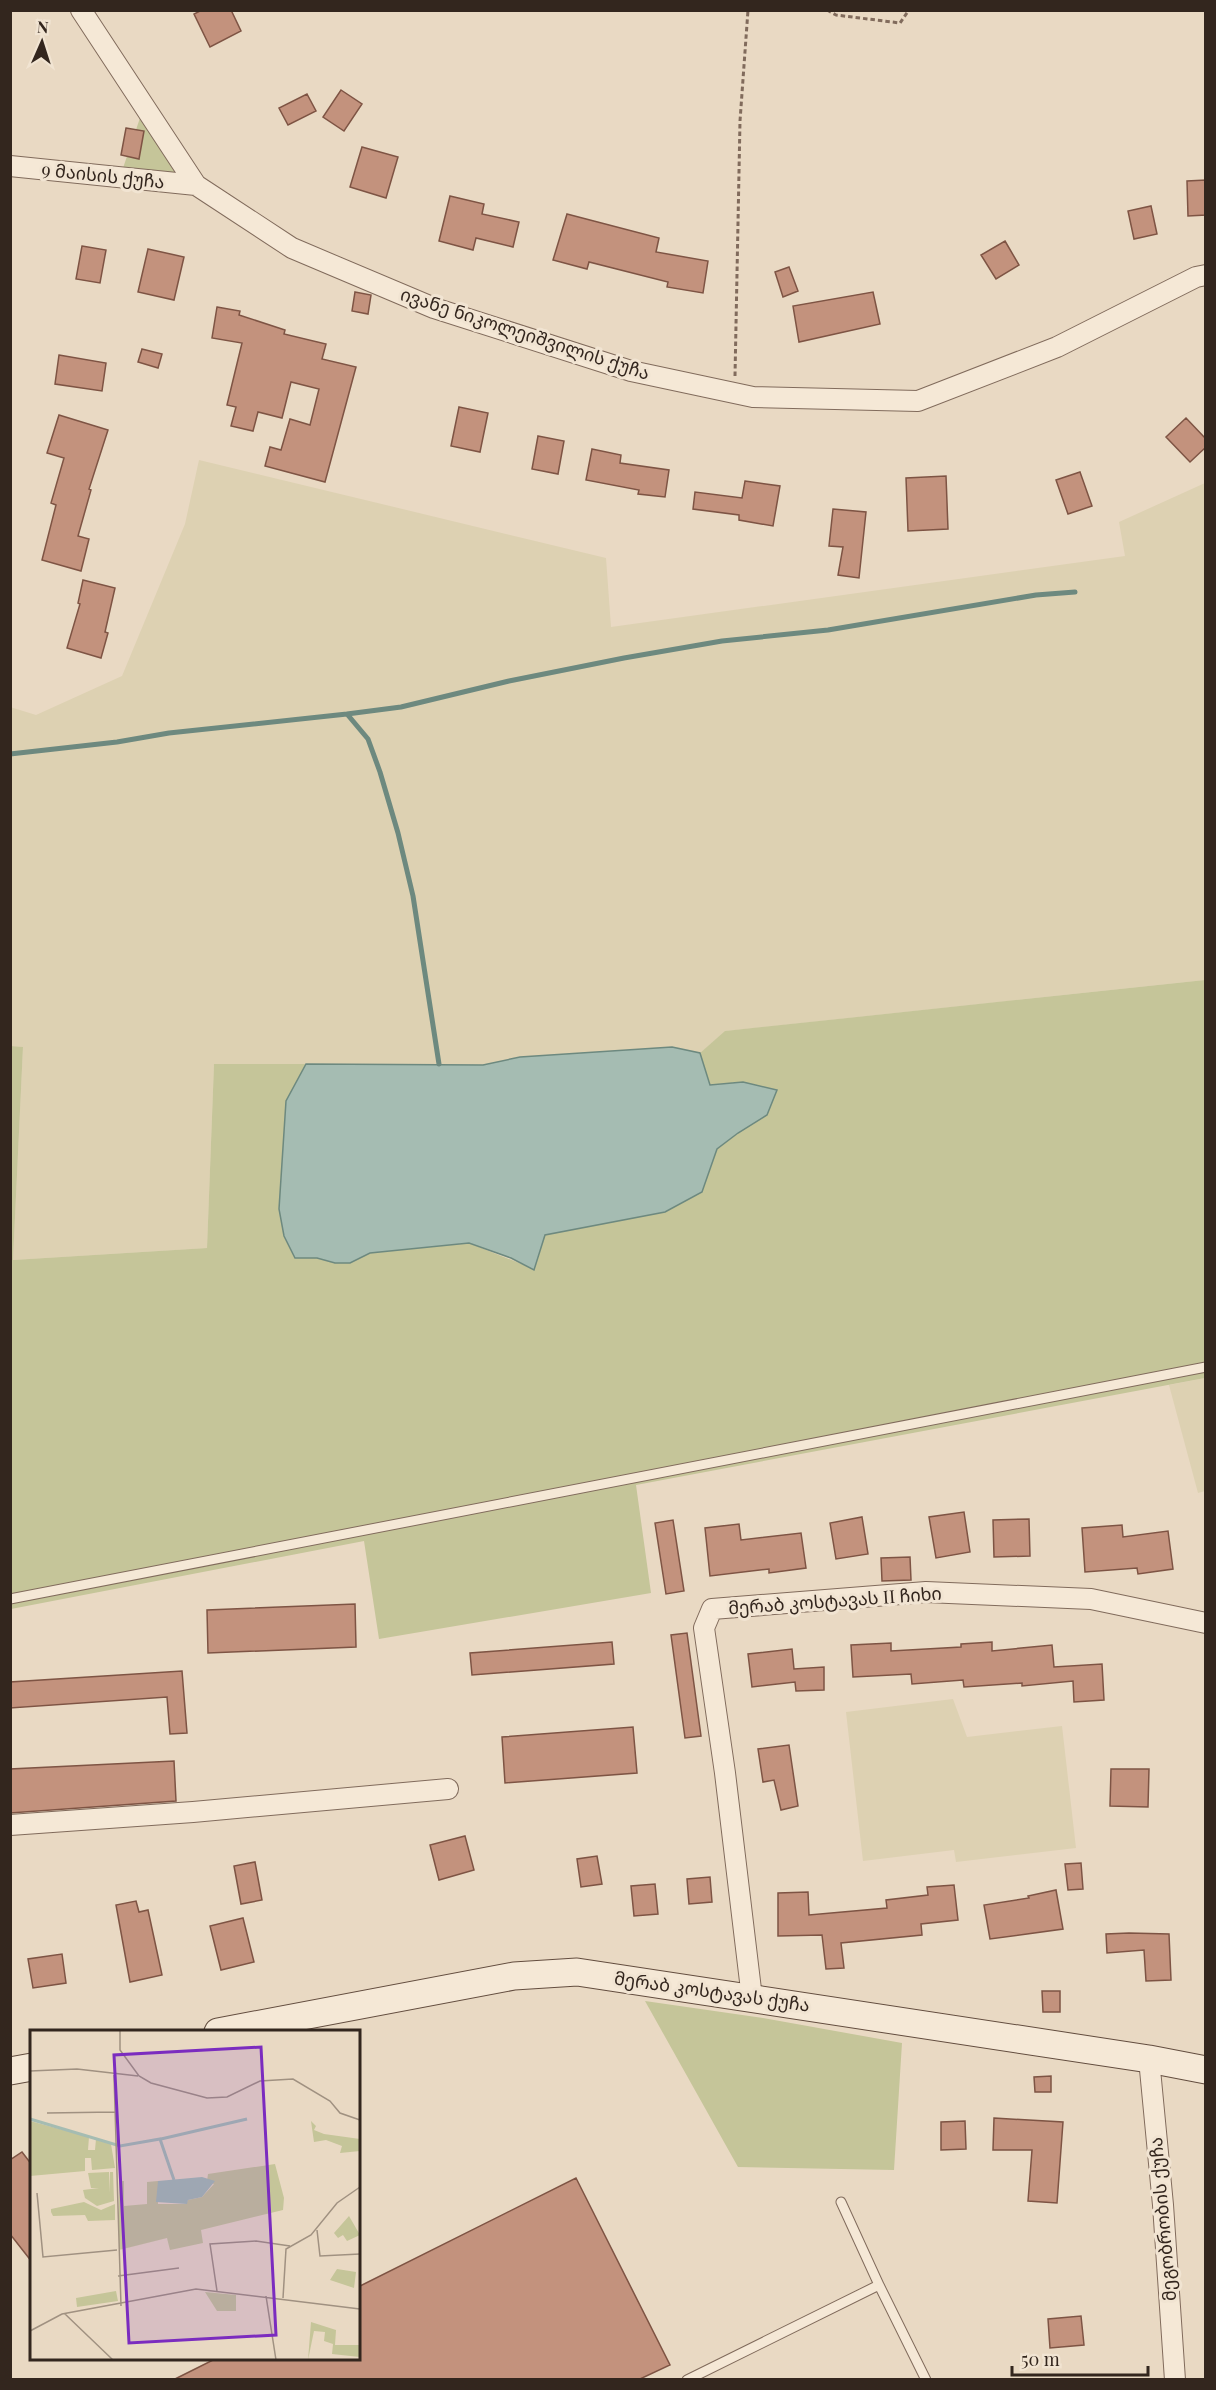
<svg xmlns="http://www.w3.org/2000/svg" width="1216" height="2390" viewBox="0 0 1216 2390" font-family="'Playfair Display','Noto Sans Georgian',serif">
	<style>
		.farmland { fill: #ddd1b2 }
		.green { fill: #c5c599 }
		.water { fill: #a5bcb2; stroke: #6d897f; stroke-width: 1.5 }
		.lines { fill: none; stroke-linecap: round; stroke-linejoin: round }
		.stream { stroke: #6d897f; stroke-width: 5 }
		.building { fill: #c3927d; stroke: #7e5444; stroke-width: 1.5 }
		.service-casing { stroke: #816b5c; stroke-width: 11 }
		.minor-casing { stroke: #816b5c; stroke-width: 22 }
		.secondary-casing { stroke: #634d3f; stroke-width: 29 }
		.path { stroke: #816b5c; stroke-width: 3; stroke-dasharray: 4.5 3; stroke-linecap: butt }
		.service { stroke: #f5e8d6; stroke-width: 9 }
		.minor { stroke: #f5e8d6; stroke-width: 20 }
		.secondary { stroke: #f5e8d6; stroke-width: 27 }
		.labels { text-anchor: middle; stroke-width: 6; stroke-linejoin: round; paint-order: stroke }
		.street-label { font-size: 18px; fill: #33261e; stroke: #f1e4d2 }
		.inset-river { fill: none; stroke: #a5bcb2; stroke-width: 3 }
		.inset-road { fill: none; stroke: #a09181; stroke-width: 1.5 }
		.view { fill: #7b2cbf; fill-opacity: 0.15; stroke: #7b2cbf; stroke-width: 3 }
		.inset-edge { fill: none; stroke: #33261e; stroke-width: 3 }
	</style>
	<rect width="100%" height="100%" fill="#e9d9c3"/>
	<path class="farmland" d="M 199,460 L 606,558 L 611,627 L 1125,556 L 1119,522 L 1205,483 L 1205,980 L 726,1031 L 700,1053 L 672,1047 L 520,1057 L 483,1065 L 214,1064 L 207,1248 L 13,1260 L 23,1047 L 10,1046 L 10,707 L 36,715 L 122,676 L 185,524 Z
		M 1205,1378 L 1205,1491 L 1198,1493 L 1169,1385 Z
		M 953,1699 L 967,1737 L 1062,1726 L 1076,1848 L 956,1862 L 954,1850 L 863,1861 L 846,1712 Z"/>
	<path class="green" d="M 141,115 L 177,173 L 175,176 L 123,168 Z
		M 1205,980 L 1205,1378 L 636,1485 L 651,1593 L 379,1639 L 364,1541 L 11,1609 L 11,1046 L 23,1047 L 13,1260 L 207,1248 L 214,1064 L 306,1064 L 286,1101 L 295,1258 L 317,1258 L 335,1263 L 350,1263 L 370,1253 L 469,1243 L 534,1269 L 545,1235 L 665,1212 L 702,1192 L 717,1149 L 738,1133 L 743,1082 L 709,1085 L 700,1053 L 725,1031 Z
		M 645,2001 L 763,2018 L 902,2043 L 894,2170 L 738,2167 Z"/>
	<path class="water" d="M 672,1047 L 700,1053 L 710,1085 L 743,1082 L 777,1090 L 767,1115 L 738,1133 L 717,1149 L 702,1192 L 665,1212 L 545,1235 L 534,1270 L 511,1258 L 469,1243 L 370,1253 L 350,1263 L 335,1263 L 317,1258 L 295,1258 L 284,1236 L 279,1209 L 286,1101 L 306,1064 L 483,1065 L 520,1057 Z"/>
	<g class="lines">
		<path class="stream" d="M 347,714 L 401,707 L 509,681 L 624,658 L 722,641 L 828,630 L 1036,595 L 1075,592
			M 10,754 L 117,742 L 169,733 L 347,714 L 368,739 L 380,772 L 398,833 L 413,896 L 439,1064"/>
	</g>
	<path class="building" d="M 202,10 L 231,10 L 241,31 L 210,47 L 194,14 Z
		M 341,90 L 362,104 L 344,131 L 323,117 Z
		M 307,94 L 316,111 L 288,125 L 279,108 Z
		M 126,128 L 144,131 L 139,159 L 121,155 Z
		M 362,147 L 398,157 L 386,198 L 350,187 Z
		M 1206,180 L 1206,215 L 1188,216 L 1187,181 Z
		M 450,196 L 484,204 L 482,214 L 519,222 L 513,247 L 476,238 L 473,250 L 439,241 Z
		M 1151,206 L 1157,234 L 1134,239 L 1128,211 Z
		M 567,214 L 659,238 L 656,252 L 708,261 L 703,293 L 667,287 L 668,282 L 589,262 L 587,269 L 553,260 Z
		M 1005,241 L 1019,265 L 996,279 L 981,255 Z
		M 82,246 L 106,250 L 100,283 L 76,279 Z
		M 148,249 L 184,257 L 174,300 L 138,292 Z
		M 789,267 L 798,291 L 783,297 L 775,272 Z
		M 355,292 L 371,295 L 368,314 L 352,311 Z
		M 873,292 L 880,324 L 799,342 L 793,306 Z
		M 217,307 L 240,311 L 239,315 L 285,330 L 284,334 L 326,344 L 322,359 L 356,367 L 325,482 L 265,466 L 270,447 L 281,450 L 290,419 L 310,425 L 319,389 L 291,382 L 282,418 L 258,412 L 253,431 L 231,426 L 236,407 L 227,405 L 242,343 L 212,338 Z
		M 142,349 L 162,354 L 158,368 L 138,362 Z
		M 59,355 L 106,363 L 102,391 L 55,384 Z
		M 459,407 L 488,413 L 480,452 L 451,446 Z
		M 59,415 L 108,430 L 89,489 L 91,490 L 78,536 L 89,539 L 81,571 L 42,560 L 56,505 L 51,503 L 64,458 L 47,453 Z
		M 1186,418 L 1206,439 L 1206,447 L 1190,462 L 1166,437 Z
		M 538,436 L 564,441 L 558,474 L 532,469 Z
		M 592,449 L 621,455 L 620,463 L 669,470 L 665,497 L 638,494 L 639,490 L 586,480 Z
		M 1080,472 L 1092,506 L 1068,514 L 1056,480 Z
		M 946,476 L 948,529 L 908,531 L 906,478 Z
		M 745,481 L 780,486 L 773,526 L 739,520 L 739,515 L 693,509 L 695,492 L 742,498 Z
		M 833,509 L 866,512 L 859,578 L 838,575 L 843,547 L 829,546 Z
		M 83,580 L 115,588 L 105,632 L 108,633 L 101,658 L 67,648 L 80,604 L 78,603 Z
		M 964,1512 L 970,1552 L 936,1558 L 929,1517 Z
		M 862,1517 L 868,1554 L 836,1559 L 830,1523 Z
		M 1029,1519 L 1030,1556 L 994,1557 L 993,1520 Z
		M 673,1520 L 684,1591 L 666,1594 L 655,1523 Z
		M 739,1524 L 741,1540 L 801,1533 L 806,1568 L 769,1573 L 769,1569 L 710,1576 L 705,1528 Z
		M 1122,1525 L 1123,1537 L 1168,1531 L 1173,1569 L 1138,1574 L 1137,1568 L 1085,1572 L 1082,1528 Z
		M 910,1557 L 911,1580 L 882,1581 L 881,1558 Z
		M 355,1604 L 356,1647 L 208,1653 L 207,1610 Z
		M 687,1633 L 701,1736 L 685,1738 L 671,1635 Z
		M 612,1642 L 614,1664 L 472,1675 L 470,1653 Z
		M 992,1642 L 992,1651 L 1052,1645 L 1054,1667 L 1102,1664 L 1104,1700 L 1074,1702 L 1073,1681 L 1022,1686 L 1022,1683 L 964,1687 L 963,1680 L 912,1684 L 911,1674 L 853,1677 L 851,1645 L 891,1643 L 891,1651 L 961,1647 L 961,1644 Z
		M 792,1649 L 794,1669 L 824,1667 L 824,1690 L 796,1691 L 795,1682 L 752,1687 L 748,1654 Z
		M 182,1671 L 187,1733 L 170,1734 L 167,1697 L 10,1708 L 10,1682 Z
		M 633,1727 L 637,1773 L 505,1783 L 502,1737 Z
		M 789,1745 L 798,1806 L 781,1810 L 774,1780 L 763,1782 L 758,1749 Z
		M 174,1761 L 176,1801 L 10,1813 L 10,1769 Z
		M 1111,1769 L 1149,1769 L 1148,1807 L 1110,1806 Z
		M 465,1836 L 474,1870 L 439,1880 L 430,1845 Z
		M 597,1856 L 602,1884 L 581,1887 L 577,1859 Z
		M 255,1862 L 262,1900 L 241,1904 L 234,1866 Z
		M 1081,1863 L 1083,1889 L 1068,1890 L 1065,1864 Z
		M 710,1877 L 712,1902 L 689,1904 L 687,1879 Z
		M 655,1884 L 658,1914 L 634,1916 L 631,1886 Z
		M 954,1885 L 958,1920 L 921,1924 L 922,1935 L 841,1943 L 844,1968 L 826,1969 L 822,1935 L 778,1936 L 778,1893 L 808,1892 L 809,1915 L 887,1908 L 886,1900 L 928,1895 L 927,1887 Z
		M 1056,1890 L 1063,1929 L 990,1939 L 984,1905 L 1029,1898 L 1028,1896 Z
		M 136,1901 L 139,1912 L 148,1910 L 162,1975 L 130,1982 L 116,1905 Z
		M 243,1918 L 254,1962 L 221,1970 L 210,1926 Z
		M 1129,1933 L 1169,1934 L 1171,1980 L 1146,1981 L 1144,1950 L 1107,1953 L 1106,1934 Z
		M 62,1954 L 66,1983 L 33,1988 L 28,1959 Z
		M 1042,1991 L 1060,1991 L 1060,2012 L 1043,2012 Z
		M 1051,2076 L 1051,2092 L 1035,2092 L 1034,2077 Z
		M 994,2118 L 1063,2122 L 1057,2203 L 1028,2201 L 1032,2150 L 993,2150 Z
		M 965,2121 L 966,2149 L 941,2150 L 941,2122 Z
		M 22,2152 L 32,2165 L 32,2262 L 10,2234 L 10,2160 Z
		M 576,2178 L 670,2365 L 640,2379 L 175,2379 L 217,2358 L 358,2358 L 358,2287 Z
		M 1081,2316 L 1084,2345 L 1050,2348 L 1048,2319 Z"/>
	<g class="lines">
		<g class="service-casing">
			<path id="service" d="M 10,1599 L 1206,1367
				M 841,2202 L 879,2285
				M 687,2380 L 879,2285 L 926,2380"/>
		</g>
		<g class="minor-casing">
			<path id="minor" d="M 81,10 L 196,185 L 292,248 L 434,308 L 631,371 L 753,397 L 918,401 L 1057,347 L 1196,277 L 1206,275
				M 10,166 L 196,185
				M 10,1825 L 193,1812 L 448,1789
				M 752,1998 L 725,1773 L 704,1628 L 712,1609 L 926,1592 L 1091,1599 L 1206,1623
				M 1149,2059 L 1163,2205 L 1175,2380"/>
		</g>
		<g class="secondary-casing">
			<path id="secondary" d="M 218,2032 L 514,1976 L 577,1972 L 1149,2059 L 1206,2070
				M 10,2071 L 32,2067"/>
		</g>
		<path class="path" d="M 827,10 L 836,15 L 900,23 L 909,10
			M 735,376 L 740,121 L 748,10"/>
		<use href="#service" class="service"/>
		<use href="#minor" class="minor"/>
		<use href="#secondary" class="secondary"/>
	</g>
	<g class="labels">
		<g class="street-label">
			<text transform="translate(103 176) rotate(6)" y="6">9 მაისის ქუჩა</text>
			<text transform="translate(525 334) rotate(18)" y="6">ივანე ნიკოლეიშვილის ქუჩა</text>
			<text transform="translate(835 1601) rotate(-4)" y="6">მერაბ კოსტავას II ჩიხი</text>
			<text transform="translate(712 1992) rotate(8)" y="6">მერაბ კოსტავას ქუჩა</text>
			<text transform="translate(1163 2219) rotate(-95)" y="6">მეგობრობის ქუჩა</text>
		</g>
	</g>
	<g transform="translate(30 2030)">
		<rect width="330" height="330" fill="#e9d9c3"/>
		<path d="M 0,91 L 59,107 L 58,120 L 65,120 L 66,109 L 81,114 L 85,138 L 62,140 L 61,128 L 55,128 L 55,141 L 0,146 ZM 281,91 L 286,96 L 284,100 L 294,104 L 330,109 L 330,121 L 310,123 L 312,116 L 296,110 L 284,112 ZM 245,134 L 254,168 L 253,180 L 171,200 L 173,213 L 140,220 L 137,208 L 89,220 L 89,151 L 94,151 L 94,176 L 117,174 L 117,152 L 128,151 L 128,174 L 156,174 L 158,170 L 172,167 L 184,154 L 177,151 L 178,144 ZM 80,142 L 83,142 L 84,171 L 67,176 L 55,168 L 53,160 L 69,158 L 61,158 L 58,143 L 79,142 L 80,163 ZM 54,172 L 71,180 L 85,174 L 85,190 L 58,191 L 55,185 L 23,186 L 21,182 L 21,179 ZM 319,186 L 330,205 L 317,211 L 313,205 L 308,208 L 304,203 ZM 307,239 L 326,242 L 324,258 L 300,250 ZM 86,261 L 88,271 L 47,277 L 46,268 ZM 175,262 L 206,265 L 206,281 L 187,281 ZM 281,292 L 306,300 L 305,315 L 330,315 L 330,327 L 302,324 L 303,314 L 294,311 L 295,302 L 284,301 L 278,330 Z" fill="#c5c599"/>
		<path d="M 172,147 L 185,151 L 172,167 L 158,170 L 157,174 L 126,172 L 128,151 Z" fill="#a5bcb2"/>
		<path class="inset-river" d="M 0,89 L 90,116 L 130,109 L 144,150M 131,109 L 217,89"/>
		<path class="inset-road" d="M 90,0 L 90,20 L 109,46 L 121,53 L 177,68 L 197,67 L 230,51 L 263,49 L 300,71 L 310,83 L 330,90M 0,41 L 47,39 L 108,46M 84,45 L 91,276M 17,83 L 85,82M 7,163 L 13,227 L 87,220M 287,200 L 290,226 L 330,224M 88,246 L 149,238M 187,261 L 180,214 L 226,211 L 260,216M 236,266 L 246,330M 253,268 L 256,219 L 281,205 L 307,173 L 330,157M 35,284 L 83,330M 0,301 L 32,284 L 166,259 L 330,279"/>
		<path class="view" d="M 231,17 L 246,305 L 99,313 L 84,25 Z"/>
		<rect width="330" height="330" class="inset-edge"/>
	</g>
	<rect width="1216" height="2390" fill="none" stroke="#33261e" stroke-width="24"/>
	<g transform="translate(42 42) rotate(3)" stroke="#f1e4d2" stroke-width="4.5" paint-order="stroke">
	<path d="M0-4.5L10 22L0 15L-10 22Z" fill="#33261e"/>
	<text y="-9" font-size="16" font-weight="bold" text-anchor="middle" fill="#33261e">N</text>
	</g>
	<path d="M1012 2366v9h136v-9" fill="none" stroke="#33261e" stroke-width="3"/>
	<text x="1021" y="2366" font-size="18" fill="#33261e" stroke="#f1e4d2" stroke-width="4.5" paint-order="stroke">50 m</text>
</svg>
